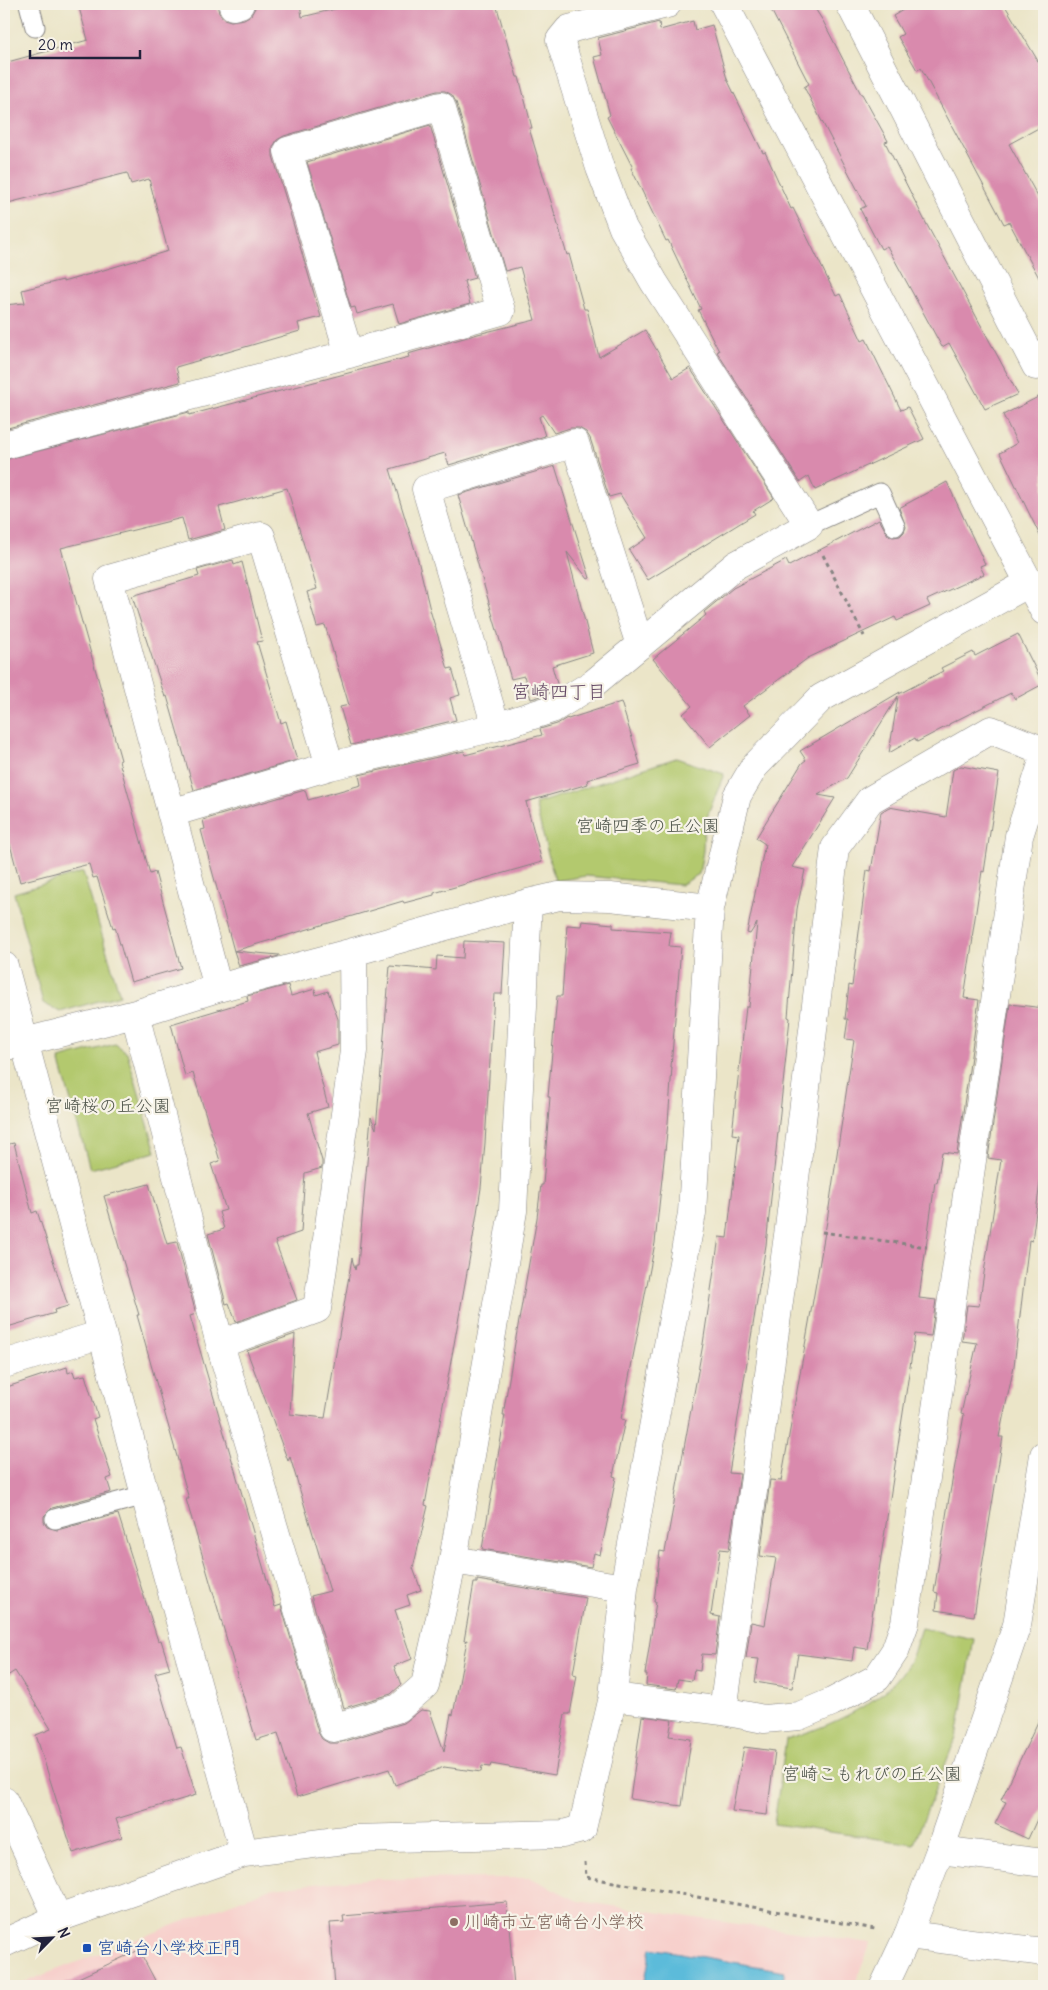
<svg xmlns="http://www.w3.org/2000/svg" width="1048" height="1990" viewBox="0 0 1048 1990" font-family="Delius,'Klee One',sans-serif">
	<style>
		.built { fill: #f7d0cc }
		.green { fill: #b3c96e; stroke: #6a7654 }
		.water { fill: #5cbbda; stroke: #3f6e8a }
		.building { fill: #d98aad }
		.lines { fill: none; stroke-linecap: round; stroke-linejoin: round }
		.service-casing { stroke: #868482; stroke-width: 21 }
		.minor-casing { stroke: #868482; stroke-width: 29 }
		.tertiary-casing { stroke: #868482; stroke-width: 29 }
		.path { stroke: #868482; stroke-width: 3; stroke-dasharray: 4 4; stroke-linecap: butt }
		.service { stroke: #fff; stroke-width: 19 }
		.minor { stroke: #fff; stroke-width: 28 }
		.tertiary { stroke: #fff; stroke-width: 28 }
		.education-dot { fill: #8d6e63; stroke: #f7f3e8; stroke-width: 2 }
		.transit-dot { fill: #1a4fb4; stroke: #f7f3e8; stroke-width: 2 }
		.labels { text-anchor: middle; stroke-width: 4.5; stroke-linejoin: round; paint-order: stroke }
		.park-label { font-size: 18px; fill: #4e544a; stroke: #f7f3e8 }
		.education-label { font-size: 18px; fill: #785e54; stroke: #f7f3e8; text-anchor: start }
		.transit-label { font-size: 18px; fill: #164399; stroke: #f7f3e8; text-anchor: start }
		.neighbourhood-label { font-size: 19px; fill: #624663; stroke: #f7f3e8 }
	</style>
	<rect width="100%" height="100%" fill="#f7f3e8"/>
	<filter id="ink" filterUnits="userSpaceOnUse"><feTurbulence type="fractalNoise" baseFrequency=".02" numOctaves="2"/><feDisplacementMap in="SourceGraphic" scale="10" xChannelSelector="R" yChannelSelector="G"/><feConvolveMatrix kernelMatrix="1 2 1 2 8 2 1 2 1" color-interpolation-filters="sRGB"/></filter>
	<filter id="wash" filterUnits="userSpaceOnUse"><feTurbulence type="fractalNoise" baseFrequency=".0096" numOctaves="4" result="noise"/><feDisplacementMap in="SourceGraphic" scale="20" xChannelSelector="R" yChannelSelector="G"/><feGaussianBlur stdDeviation="1.12" result="paint"/><feColorMatrix in="noise" values="0 0 0 0 0 0 0 0 0 0 0 0 0 0 0 0 0 1.4 0 .05"/><feComposite in="paint" operator="in"/></filter>
	<g filter="url(#wash)">
		<rect width="100%" height="100%" fill="#ebe5c8"/>
		<path class="built" d="M 531,1878 L 578,1901 L 871,1943 L 854,1986 L 14,1986 L 271,1888 L 367,1879 Z"/>
		<path class="green" d="M 676,758 L 724,774 L 704,825 L 703,851 L 699,874 L 681,885 L 586,876 L 555,881 L 535,804 Z
			M 83,872 L 120,995 L 60,1012 L 43,1003 L 14,893 Z
			M 115,1044 L 127,1052 L 156,1152 L 90,1169 L 59,1059 Z
			M 921,1628 L 974,1639 L 958,1732 L 914,1844 L 774,1824 L 786,1739 C 829,1727 887,1702 910,1661 C 915,1651 917,1638 921,1628 Z"/>
		<path class="water" d="M 651,1948 L 785,1971 L 782,1986 L 644,1986 Z"/>
		<g id="blocks">
			<path class="building" d="M 78,4 L 217,4 L 219,13 L 224,19 L 231,21 L 244,19 L 251,15 L 255,8 L 255,4 L 300,4 L 302,17 L 356,4 L 496,4 L 517,77 L 519,77 L 532,128 L 529,128 L 567,255 L 569,254 L 584,309 L 587,309 L 599,357 L 645,330 L 673,378 L 690,368 L 774,498 L 753,511 L 755,514 L 648,580 L 629,550 L 647,538 L 620,494 L 609,497 L 590,438 L 586,432 L 579,428 L 570,428 L 554,433 L 542,415 L 539,417 L 545,436 L 449,465 L 445,453 L 390,469 L 418,560 L 430,610 L 448,669 L 452,668 L 460,695 L 450,698 L 456,720 L 351,745 L 340,707 L 349,705 L 325,625 L 317,627 L 307,592 L 317,589 L 287,488 L 219,507 L 225,530 L 188,540 L 182,518 L 61,548 L 121,760 L 119,761 L 137,826 L 150,874 L 155,872 L 181,968 L 131,982 L 115,927 L 113,928 L 97,877 L 93,878 L 89,864 L 20,882 L 4,822 L 4,460 L 189,412 L 189,415 L 409,357 L 408,354 L 478,334 L 535,320 L 520,267 L 505,271 L 456,102 L 452,95 L 445,91 L 437,91 L 284,136 L 277,140 L 273,147 L 273,156 L 321,317 L 298,323 L 300,331 L 176,367 L 180,382 L 4,429 L 4,305 L 25,303 L 22,290 L 63,280 L 63,282 L 168,251 L 149,179 L 131,184 L 127,173 L 4,204 L 4,63 L 88,40 Z
				M 768,4 L 812,4 L 823,21 L 861,94 L 862,94 L 888,141 L 885,142 L 927,225 L 1018,394 L 985,409 L 949,343 L 942,347 L 887,246 L 881,249 L 860,209 L 866,206 L 804,87 L 809,84 Z
				M 913,4 L 1004,4 L 1044,71 L 1044,125 L 1009,144 L 1044,208 L 1044,287 L 1009,222 L 1004,224 L 921,68 L 917,70 L 898,37 L 903,34 L 893,16 Z
				M 693,21 L 695,30 L 712,25 L 727,79 L 763,153 L 765,152 L 791,209 L 793,208 L 836,296 L 840,294 L 862,341 L 866,339 L 901,410 L 908,407 L 924,439 L 815,490 L 809,476 L 800,482 L 717,352 L 719,351 L 698,310 L 701,309 L 668,240 L 666,241 L 631,168 L 633,168 L 607,117 L 610,115 L 594,57 L 602,55 L 598,38 L 659,22 L 660,30 Z
				M 430,125 L 475,278 L 464,281 L 470,304 L 399,324 L 393,304 L 357,314 L 355,307 L 351,308 L 307,162 Z
				M 1044,394 L 1044,544 L 1000,453 L 1017,443 L 1003,415 Z
				M 555,466 L 590,578 L 588,579 L 567,552 L 593,653 L 552,666 L 558,687 L 545,695 L 531,699 L 524,676 L 511,679 L 458,495 Z
				M 947,482 L 985,564 L 980,566 L 984,574 L 927,600 L 930,606 L 897,621 L 895,617 L 808,658 L 743,706 L 750,715 L 710,747 L 683,714 L 692,706 L 653,659 L 706,615 L 704,612 L 733,588 L 786,560 L 789,566 L 879,519 L 888,535 L 893,537 L 900,536 L 904,532 L 906,527 L 899,508 Z
				M 233,560 L 234,565 L 242,562 L 262,641 L 257,642 L 281,723 L 286,721 L 297,760 L 194,790 L 167,696 L 165,697 L 132,596 L 199,576 L 197,570 Z
				M 1018,634 L 1043,684 L 1015,699 L 1011,693 L 949,724 L 949,725 L 917,742 L 915,738 L 889,753 L 898,696 L 847,778 L 818,795 L 835,798 L 792,867 L 805,870 L 797,909 L 788,1017 L 790,1018 L 766,1245 L 729,1473 L 740,1474 L 729,1550 L 720,1549 L 711,1615 L 720,1617 L 715,1655 L 702,1654 L 700,1671 L 694,1670 L 692,1681 L 678,1679 L 676,1689 L 646,1685 L 647,1674 L 645,1674 L 656,1602 L 654,1602 L 660,1551 L 665,1552 L 703,1344 L 719,1237 L 727,1238 L 739,1135 L 732,1134 L 746,1007 L 749,1007 L 757,923 L 750,934 L 747,933 L 765,844 L 756,838 L 802,763 L 806,760 L 800,751 L 900,692 L 899,694 L 943,671 L 941,668 L 973,652 L 975,656 Z
				M 621,702 L 640,764 L 587,780 L 588,784 L 526,802 L 542,862 L 434,893 L 434,895 L 404,903 L 403,901 L 234,951 L 201,830 L 205,829 L 203,820 L 305,790 L 308,800 L 361,785 L 359,775 L 464,751 L 465,755 L 542,735 L 540,729 L 557,724 L 567,718 L 568,719 Z
				M 961,766 L 999,773 L 984,872 L 982,871 L 972,938 L 973,938 L 964,998 L 979,1000 L 957,1154 L 942,1152 L 937,1183 L 935,1182 L 919,1298 L 936,1300 L 931,1336 L 915,1334 L 867,1649 L 854,1647 L 852,1661 L 798,1654 L 792,1688 L 755,1682 L 759,1659 L 746,1658 L 751,1622 L 765,1625 L 776,1558 L 760,1556 L 770,1480 L 781,1481 L 827,1221 L 854,1040 L 845,1039 L 848,1019 L 845,1019 L 849,985 L 852,986 L 867,870 L 871,871 L 881,812 L 889,807 L 946,817 L 953,770 Z
				M 582,921 L 613,924 L 613,928 L 671,932 L 669,946 L 681,947 L 671,1067 L 672,1067 L 668,1123 L 655,1243 L 621,1419 L 625,1420 L 613,1476 L 616,1477 L 608,1518 L 600,1555 L 594,1553 L 591,1567 L 482,1549 L 505,1415 L 503,1415 L 515,1343 L 537,1218 L 541,1185 L 543,1185 L 550,1097 L 548,1097 L 557,996 L 562,996 L 567,925 L 581,926 Z
				M 464,941 L 505,943 L 502,994 L 494,994 L 485,1143 L 481,1188 L 471,1250 L 425,1505 L 428,1506 L 413,1568 L 421,1590 L 407,1595 L 410,1605 L 395,1610 L 412,1659 L 394,1666 L 401,1685 L 391,1694 L 344,1708 L 311,1596 L 330,1591 L 290,1457 L 288,1461 L 247,1351 L 295,1334 L 290,1414 L 325,1418 L 352,1258 L 355,1270 L 356,1265 L 358,1265 L 371,1117 L 376,1129 L 390,966 L 436,970 L 437,956 L 463,958 Z
				M 234,951 L 279,955 L 279,956 L 239,966 Z
				M 288,985 L 291,996 L 315,989 L 316,995 L 328,991 L 338,1019 L 338,1045 L 314,1052 L 328,1107 L 308,1113 L 322,1161 L 322,1168 L 305,1173 L 301,1232 L 275,1241 L 297,1300 L 236,1322 L 229,1303 L 226,1304 L 208,1234 L 224,1229 L 219,1212 L 226,1210 L 211,1164 L 220,1161 L 193,1073 L 185,1076 L 171,1024 L 248,1001 L 247,996 Z
				M 1010,1004 L 1044,1008 L 1044,1176 L 1041,1175 L 1032,1241 L 1029,1240 L 1014,1366 L 999,1437 L 1003,1437 L 974,1616 L 936,1610 L 938,1593 L 934,1592 L 948,1504 L 964,1415 L 961,1414 L 977,1343 L 962,1341 L 967,1305 L 979,1306 L 1001,1160 L 988,1158 Z
				M 14,1143 L 32,1213 L 37,1211 L 68,1306 L 54,1310 L 55,1313 L 4,1328 L 4,1145 Z
				M 149,1184 L 167,1244 L 177,1242 L 196,1314 L 190,1316 L 260,1556 L 275,1607 L 281,1605 L 318,1732 L 322,1739 L 329,1743 L 338,1743 L 404,1723 L 421,1710 L 430,1711 L 444,1751 L 451,1714 L 453,1715 L 467,1640 L 464,1641 L 474,1583 L 477,1583 L 477,1580 L 586,1598 L 573,1674 L 577,1675 L 570,1714 L 565,1714 L 555,1775 L 491,1764 L 490,1767 L 482,1766 L 481,1772 L 444,1767 L 395,1785 L 389,1769 L 297,1797 L 278,1733 L 256,1740 L 186,1499 L 189,1499 L 137,1315 L 139,1315 L 104,1196 Z
				M 67,1367 L 68,1373 L 73,1371 L 75,1377 L 85,1375 L 98,1417 L 93,1419 L 112,1477 L 107,1479 L 111,1492 L 52,1508 L 44,1516 L 44,1522 L 47,1527 L 57,1530 L 118,1514 L 158,1641 L 161,1640 L 170,1669 L 155,1673 L 177,1748 L 181,1747 L 196,1795 L 116,1819 L 122,1837 L 73,1853 L 36,1735 L 51,1729 L 15,1671 L 4,1678 L 4,1388 Z
				M 1044,1709 L 1044,1804 L 1028,1839 L 995,1824 L 1006,1802 L 1001,1800 Z
				M 642,1716 L 672,1720 L 669,1736 L 691,1739 L 682,1806 L 630,1799 Z
				M 744,1747 L 775,1751 L 767,1815 L 732,1811 Z
				M 507,1902 L 514,1986 L 335,1986 L 330,1923 L 344,1922 L 343,1916 Z
				M 139,1950 L 158,1986 L 61,1986 Z"/>
		</g>
	</g>
	<g filter="url(#ink)">
		<use href="#blocks" fill-opacity="0" stroke="#868482" stroke-width="1"/>
		<g class="lines">
			<g class="service-casing">
				<path id="service" d="M 29,4 L 35,27
					M 809,525 L 880,493 L 895,526
					M 55,1519 L 145,1495"/>
			</g>
			<g class="minor-casing">
				<path id="minor" d="M 233,4 L 233,6 L 240,4
					M 724,4 L 1044,611
					M 850,4 L 1036,366 L 1044,362
					M 4,445 L 349,354 L 501,311 L 441,106 L 288,151 L 349,354
					M 496,727 L 426,489 L 575,443 L 640,645
					M 171,813 L 330,766 L 496,727 L 552,709 L 594,683 L 736,565 L 809,525 L 654,282 L 623,228 L 600,168 L 560,40 L 569,29 L 667,4
					M 218,988 L 109,579 L 261,536 L 330,766
					M 135,1014 L 220,1344 L 333,1728 L 399,1708 L 425,1685 L 453,1560 L 513,1211 L 528,903
					M 4,1047 L 135,1014 L 218,988 L 353,952 L 528,903 L 559,896 L 610,897 L 710,908
					M 220,1344 L 317,1309 L 354,1051 L 353,952
					M 4,1364 L 102,1334
					M 453,1560 L 624,1588
					M 613,1697 L 723,1711 L 764,1719 L 799,1716 L 832,1702 L 877,1678 L 895,1651 L 905,1623 L 1019,836 L 1044,758
					M 723,1711 L 789,1228 L 835,848 L 870,800 L 991,730 L 1044,751
					M 4,1801 L 58,1918
					M 582,1829 L 613,1697 L 624,1588 L 692,1213 L 710,908 L 737,796 L 754,767 L 821,698 L 1029,583
					M 940,1850 L 1044,1863
					M 908,1935 L 1044,1952"/>
			</g>
			<g class="tertiary-casing">
				<path id="tertiary" d="M 4,966 L 145,1495 L 244,1853
					M 4,1943 L 58,1918 L 244,1853 L 352,1839 L 563,1834 L 582,1829
					M 884,1986 L 908,1935 L 940,1850 L 1017,1625 L 1044,1455"/>
			</g>
			<path class="path" d="M 823,555 L 864,636
				M 822,1232 L 927,1247
				M 585,1862 L 586,1877 L 875,1929"/>
			<use href="#service" class="service"/>
			<use href="#minor" class="minor"/>
			<use href="#tertiary" class="tertiary"/>
		</g>
	</g>
	<circle class="education-dot" cx="454" cy="1922" r="5"/>
	<rect class="transit-dot" x="82" y="1943" width="10" height="10" rx="2.5"/>
	<g class="labels">
		<g class="park-label">
			<text x="648" y="832">宮崎四季の丘公園</text>
			<text x="108" y="1112">宮崎桜の丘公園</text>
			<text x="872" y="1780">宮崎こもれびの丘公園</text>
		</g>
		<g class="education-label">
			<text x="464" y="1928">川崎市立宮崎台小学校</text>
		</g>
		<g class="transit-label">
			<text x="97" y="1954">宮崎台小学校正門</text>
		</g>
		<g class="neighbourhood-label">
			<text x="559" y="698">宮崎四丁目</text>
		</g>
	</g>
	<rect width="1048" height="1990" fill="none" stroke="#f7f3e8" stroke-width="20"/>
	<g transform="translate(52 1938) rotate(66)" stroke="#f7f3e8" stroke-width="4" paint-order="stroke">
	<path d="M0-4L9 19L0 12L-9 19Z" fill="#22223b"/>
	<text y="-8" font-size="14" font-weight="bold" text-anchor="middle" fill="#22223b">N</text>
	</g>
	<path d="M30 50v8h110v-8" fill="none" stroke="#22223b" stroke-width="2.5"/>
	<text x="38" y="50" font-size="15" fill="#22223b" stroke="#f7f3e8" stroke-width="4" paint-order="stroke">20 m</text>
</svg>
